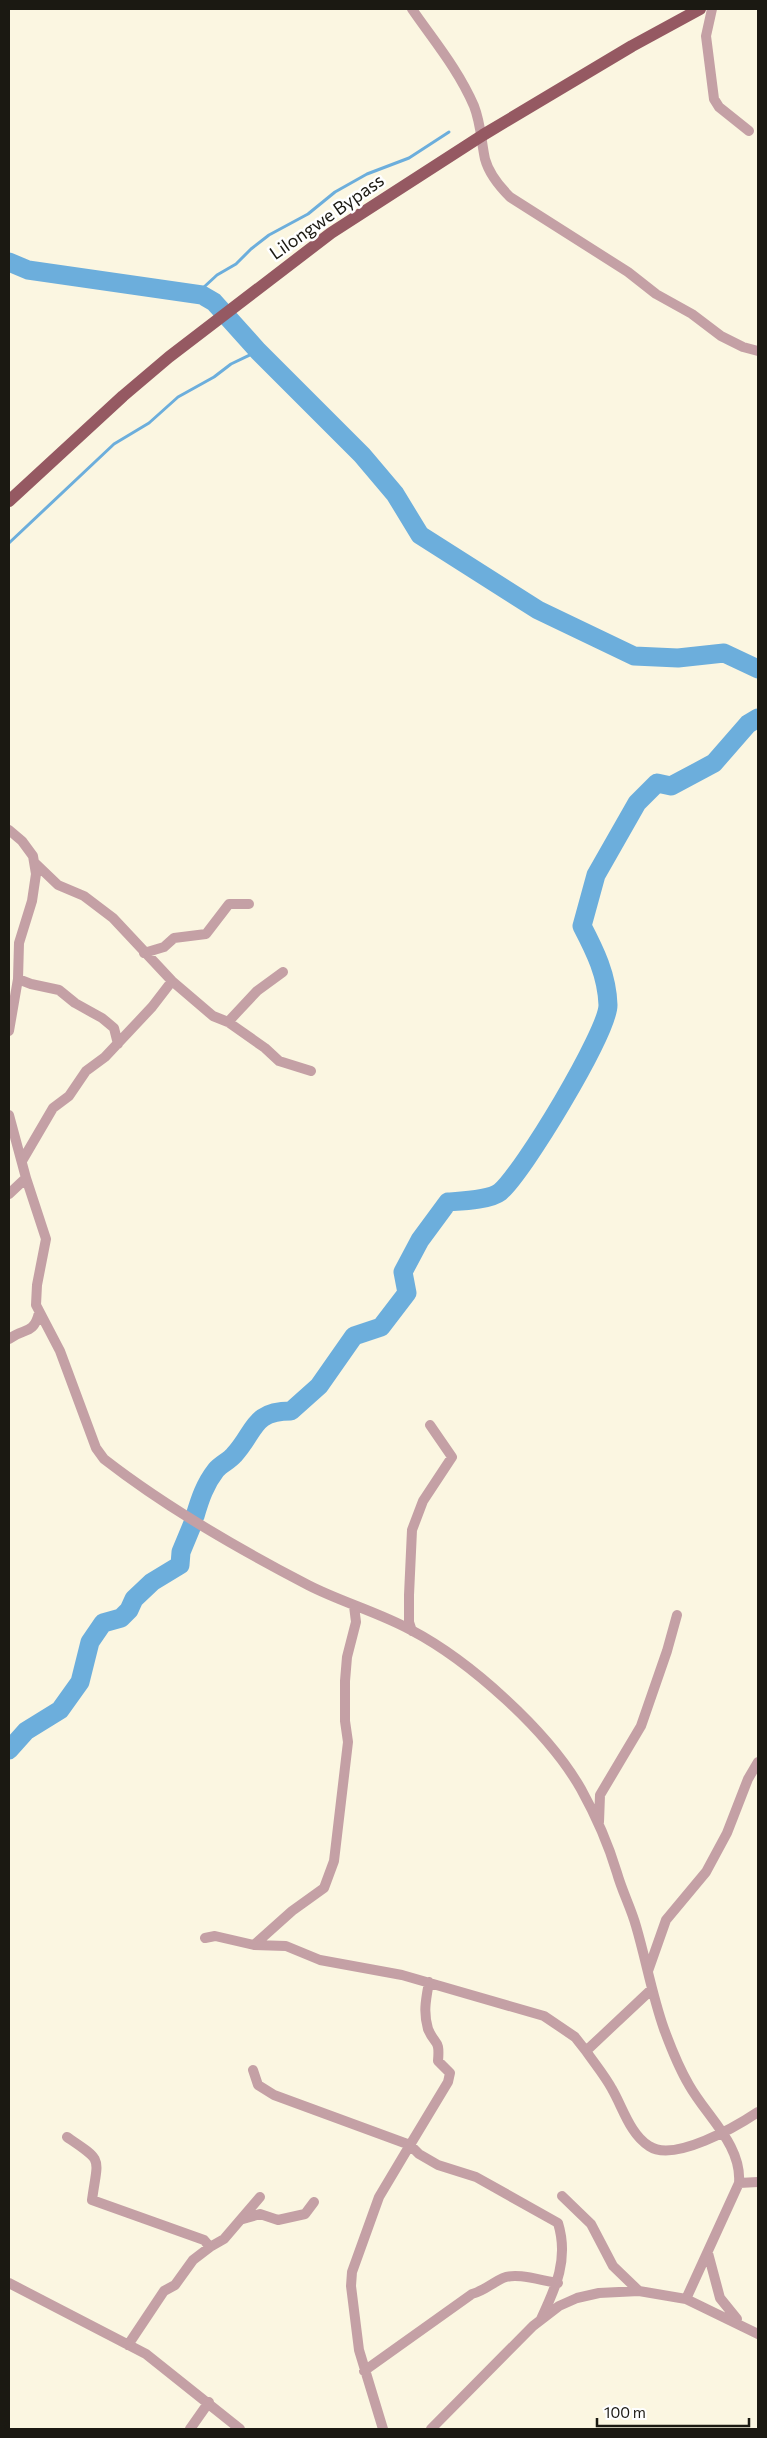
<svg xmlns="http://www.w3.org/2000/svg" width="767" height="2438" viewBox="0 0 767 2438" font-family="Commissioner,sans-serif">
	<style>
		.lines { fill: none; stroke-linecap: round; stroke-linejoin: round }
		.stream { stroke: #6caedc; stroke-width: 3 }
		.river { stroke: #6caedc; stroke-width: 19 }
		.minor { stroke: #c4a0a5; stroke-width: 10 }
		.major { stroke: #955962; stroke-width: 12 }
		.labels { text-anchor: middle; stroke-width: 5; stroke-linejoin: round; paint-order: stroke }
		.street-label { font-size: 18px; fill: #1b1912; stroke: #fff }
	</style>
	<rect width="100%" height="100%" fill="#fbf6e1"/>
	<g class="lines">
		<path class="stream" d="M 202,295 L 204,287 L 217,275 L 236,264 L 251,249 L 269,235 L 308,214 L 335,192 L 367,174 L 409,158 L 449,132
			M 9,543 L 114,444 L 149,423 L 178,397 L 214,377 L 231,364 L 258,351"/>
		<path class="river" d="M 9,262 L 28,270 L 202,295 L 214,302 L 258,351 L 362,455 L 395,494 L 420,535 L 538,610 L 634,656 L 678,658 L 724,653 L 758,669
			M 195,1516 C 200,1499 205,1484 216,1470 C 221,1464 229,1461 234,1455 C 256,1431 252,1411 291,1411 L 319,1386 L 354,1336 L 381,1327 L 407,1293 L 403,1272 L 420,1240 L 448,1202 C 461,1201 490,1200 500,1192 C 523,1173 608,1032 608,1005 C 607,975 595,951 582,926 L 596,875 L 637,803 L 657,783 L 671,786 L 714,763 L 748,724 L 758,718
			M 9,1750 L 26,1731 L 60,1710 L 80,1682 L 90,1642 L 103,1623 L 121,1618 L 129,1610 L 134,1599 L 152,1582 L 180,1565 L 181,1552 L 193,1523"/>
		<path class="minor" d="M 412,9 C 434,41 458,69 474,106 C 481,124 481,140 485,159 C 489,174 499,186 510,197 L 628,272 L 656,294 L 692,314 L 721,336 L 743,347 L 758,351
			M 712,9 L 706,36 L 714,99 L 719,107 L 749,131
			M 9,830 L 22,841 L 33,856 L 36,874 L 32,901 L 19,943 L 18,979 L 9,1031
			M 35,863 L 58,885 L 84,896 L 113,918 L 172,981 L 213,1016 L 228,1022 L 265,1048 L 279,1061 L 311,1071
			M 144,953 L 164,947 L 174,938 L 206,934 L 229,904 L 249,904
			M 18,979 L 31,984 L 59,990 L 75,1003 L 102,1018 L 114,1028 L 118,1044
			M 228,1022 L 257,991 L 283,972
			M 9,1115 L 26,1178 L 46,1239 L 37,1285 L 36,1305 L 60,1351 L 96,1448 L 104,1459 C 167,1508 237,1548 308,1585 C 341,1602 378,1612 411,1630 C 470,1661 548,1731 581,1789 C 596,1816 608,1843 617,1873 C 622,1891 631,1908 636,1926 C 646,1960 652,1995 664,2029 C 671,2048 679,2068 689,2085 C 707,2117 742,2145 739,2183 L 686,2299
			M 22,1161 L 53,1108 L 69,1096 L 86,1071 L 105,1057 L 152,1007 L 172,981
			M 9,1194 L 26,1178
			M 9,1339 C 24,1327 33,1336 39,1313
			M 412,1631 L 409,1622 L 409,1595 L 412,1530 L 423,1501 L 452,1457 L 430,1425
			M 599,1822 L 600,1795 L 641,1726 L 667,1651 L 677,1615
			M 205,1938 L 215,1936 L 254,1945 L 286,1946 L 320,1960 L 402,1975 L 544,2016 L 575,2037 L 586,2051 L 652,1989
			M 254,1945 L 292,1911 L 324,1888 L 334,1861 L 348,1742 L 345,1721 L 345,1681 L 347,1657 L 356,1622 L 354,1606
			M 648,1971 L 666,1920 L 706,1872 L 727,1833 L 748,1779 L 758,1762
			M 429,1982 C 426,1999 423,2012 428,2029 C 435,2046 440,2038 438,2061 L 450,2073 L 448,2082 L 410,2145 L 419,2154 L 438,2165 L 476,2177 L 558,2223 C 569,2259 556,2287 541,2319
			M 586,2051 C 595,2064 605,2076 612,2089 C 623,2108 630,2134 649,2146 C 674,2163 737,2126 758,2112
			M 253,2070 L 258,2085 L 274,2095 L 410,2145 L 379,2197 L 352,2272 L 351,2286 L 359,2350 L 383,2429
			M 67,2137 C 104,2162 98,2156 92,2200 L 204,2240 L 210,2247
			M 739,2183 L 758,2182
			M 562,2196 L 591,2224 L 613,2266 L 639,2291
			M 243,2219 L 260,2214 L 278,2220 L 305,2214 L 314,2202
			M 708,2253 L 720,2298 L 737,2319
			M 9,2283 L 146,2354 L 240,2429
			M 128,2345 L 164,2291 L 175,2285 L 193,2260 L 210,2247 L 224,2239 L 260,2197
			M 364,2371 L 472,2294 C 484,2291 492,2283 503,2278 C 517,2272 542,2281 558,2283
			M 190,2429 L 209,2402
			M 431,2429 L 533,2326 L 559,2306 L 577,2298 L 599,2293 L 639,2291 L 686,2299 L 758,2334"/>
		<path class="major" d="M 9,501 L 123,396 L 169,357 L 331,233 L 483,135 L 632,46 L 700,9"/>
	</g>
	<g class="labels">
		<g class="street-label">
			<text transform="translate(327 217) rotate(-35)" y="6">Lilongwe Bypass</text>
		</g>
	</g>
	<rect width="767" height="2438" fill="none" stroke="#1b1912" stroke-width="20"/>
	<path d="M597 2418v8h152v-8" fill="none" stroke="#1b1912" stroke-width="2.5"/>
	<text x="604" y="2418" font-size="15" fill="#1b1912" stroke="#ffffff" stroke-width="4" paint-order="stroke">100 m</text>
</svg>
